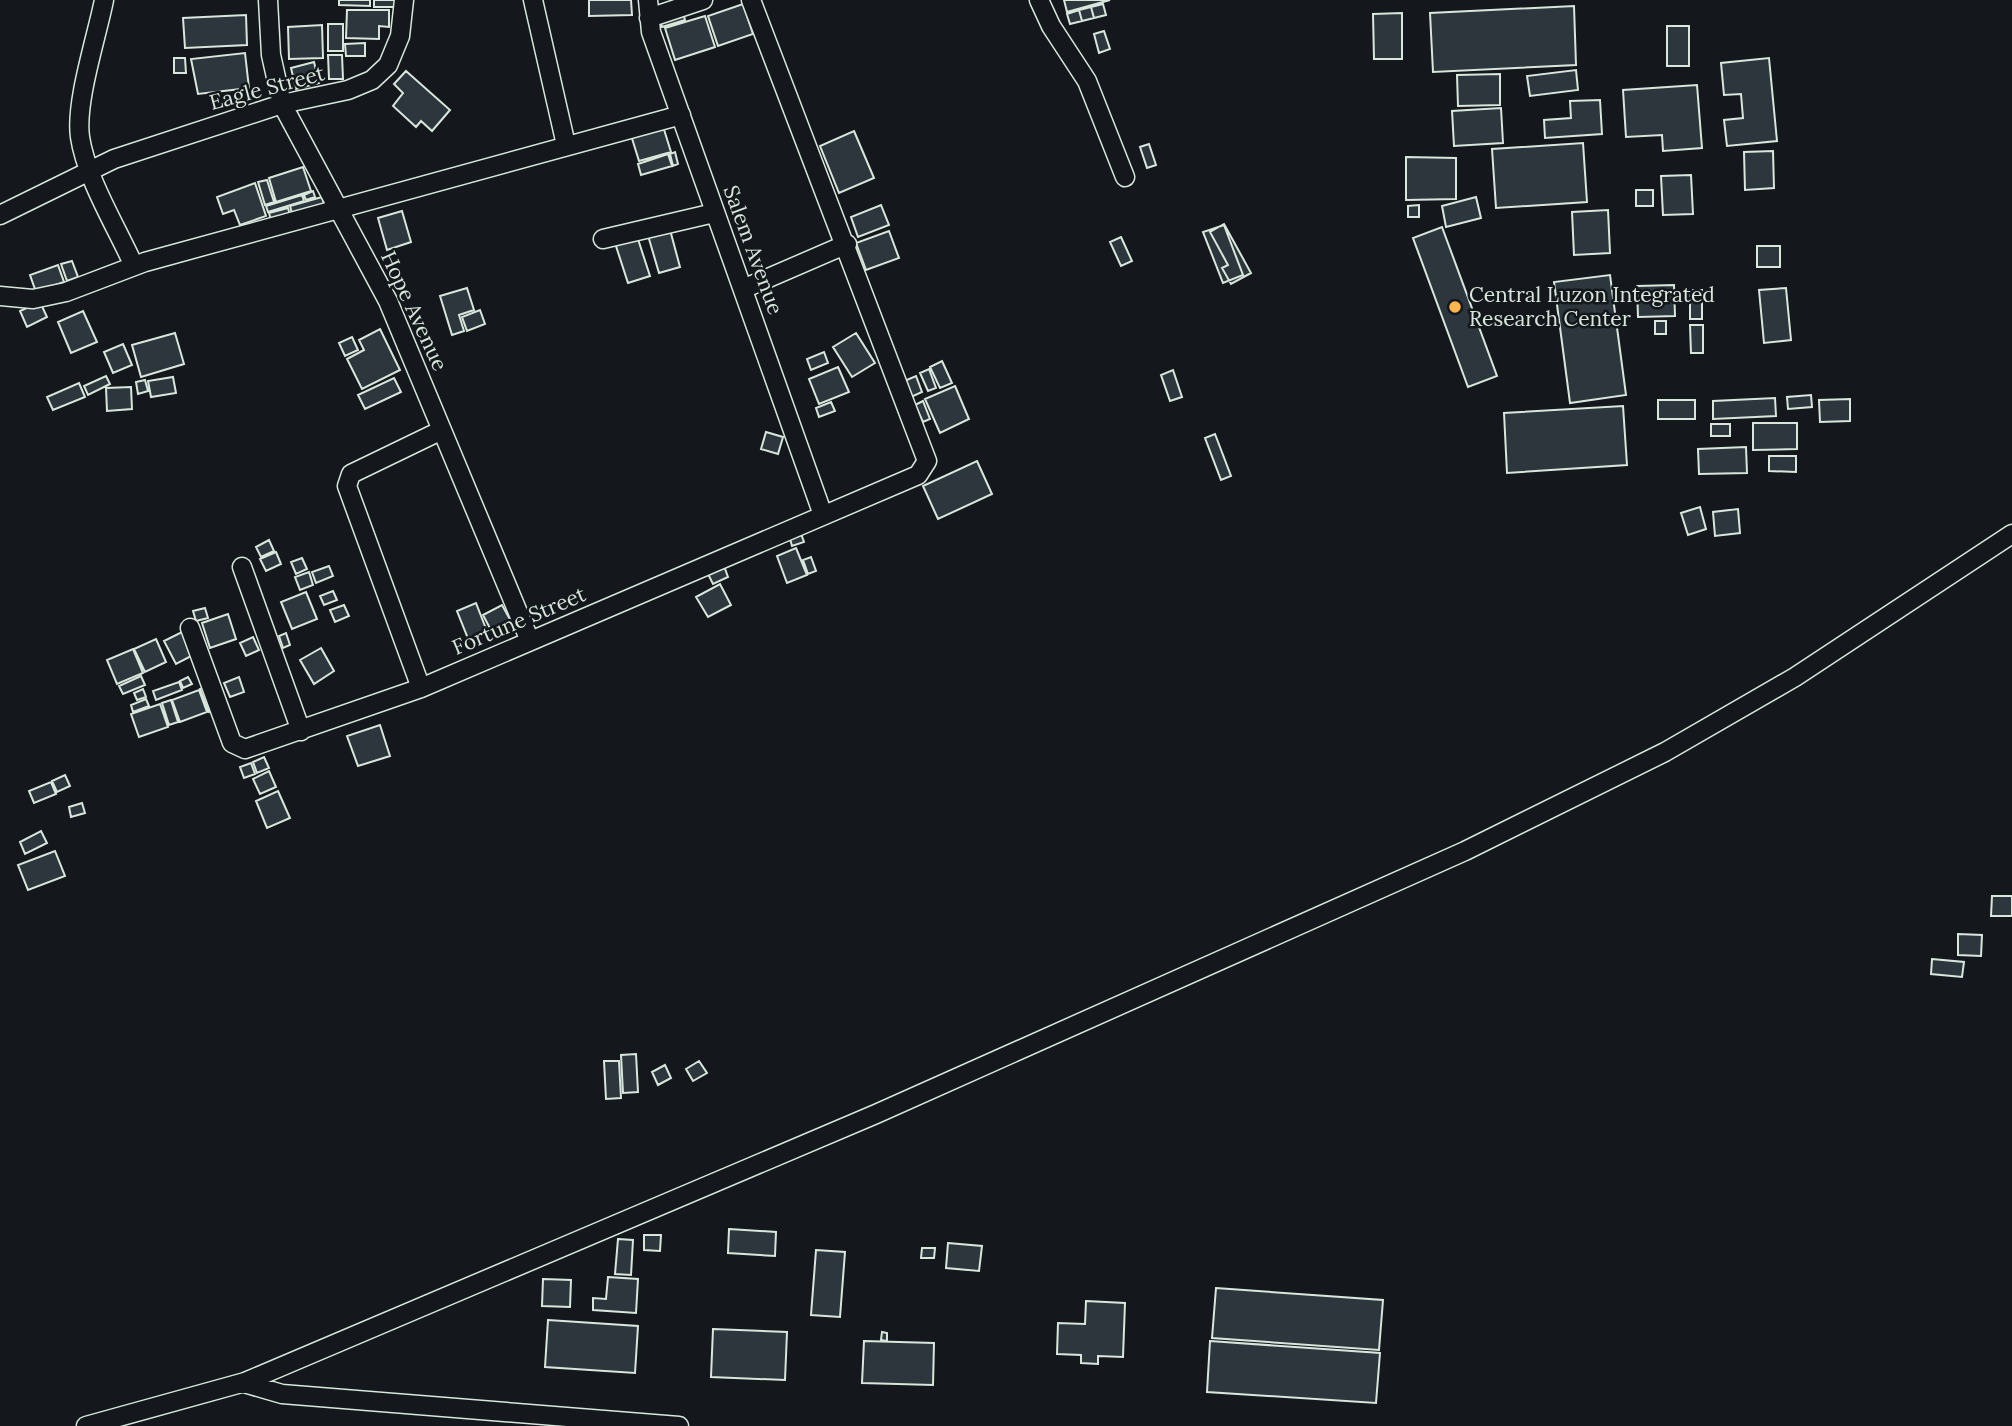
<svg xmlns="http://www.w3.org/2000/svg" width="2012" height="1426" viewBox="0 0 2012 1426" font-family="Lora,serif">
	<style>
		.building { fill: #2c363c; stroke: #d8e6dc; stroke-width: 2 }
		.lines { fill: none; stroke-linecap: round; stroke-linejoin: round }
		.minor-casing { stroke: #d8e6dc; stroke-width: 21 }
		.minor { stroke: #14181c; stroke-width: 18 }
		.poi-dot { fill: #ffb74d; stroke: #14181c; stroke-width: 2.5 }
		.labels { text-anchor: middle; stroke-width: 5; stroke-linejoin: round; paint-order: stroke }
		.street-label { font-size: 21px; fill: #d8e6dc; stroke: #14181c }
		.poi-label { font-size: 21px; fill: #d8e6dc; stroke: #14181c; text-anchor: start }
	</style>
	<rect width="100%" height="100%" fill="#14181c"/>
	<path class="building" d="M 339,0 L 370,0 L 370,6 L 339,5 Z
		M 374,0 L 400,0 L 400,7 L 374,7 Z
		M 589,0 L 631,0 L 632,15 L 589,16 Z
		M 1064,0 L 1110,0 L 1067,12 Z
		M 743,4 L 753,34 L 718,46 L 708,16 Z
		M 1103,4 L 1106,15 L 1094,18 L 1091,7 Z
		M 1574,6 L 1576,65 L 1433,72 L 1430,13 Z
		M 1091,7 L 1094,18 L 1082,21 L 1079,10 Z
		M 347,10 L 389,10 L 389,27 L 379,26 L 379,39 L 346,38 Z
		M 1079,10 L 1082,21 L 1070,24 L 1067,14 Z
		M 683,12 L 685,20 L 662,27 L 659,20 Z
		M 1402,13 L 1402,59 L 1374,59 L 1373,14 Z
		M 246,15 L 247,45 L 185,48 L 183,18 Z
		M 705,16 L 715,47 L 675,60 L 665,28 Z
		M 328,24 L 343,24 L 343,51 L 328,51 Z
		M 322,25 L 323,58 L 289,59 L 288,27 Z
		M 1667,26 L 1689,26 L 1689,66 L 1667,66 Z
		M 1104,31 L 1110,49 L 1099,53 L 1094,34 Z
		M 365,43 L 365,56 L 346,56 L 345,44 Z
		M 245,53 L 249,88 L 198,94 L 191,59 Z
		M 328,55 L 342,55 L 343,79 L 329,79 Z
		M 174,58 L 185,58 L 186,73 L 174,73 Z
		M 1769,58 L 1777,141 L 1727,146 L 1724,120 L 1743,118 L 1741,94 L 1724,95 L 1721,63 Z
		M 314,62 L 319,83 L 296,89 L 291,68 Z
		M 1576,70 L 1578,90 L 1530,96 L 1527,76 Z
		M 406,71 L 450,110 L 432,131 L 421,121 L 416,127 L 393,106 L 403,93 L 394,84 Z
		M 1500,74 L 1500,105 L 1458,106 L 1457,75 Z
		M 1697,85 L 1702,148 L 1663,151 L 1662,135 L 1626,137 L 1623,90 Z
		M 1600,100 L 1602,134 L 1545,138 L 1544,120 L 1571,118 L 1570,101 Z
		M 1501,108 L 1503,143 L 1454,146 L 1452,111 Z
		M 662,123 L 671,152 L 639,161 L 630,132 Z
		M 854,131 L 874,178 L 839,193 L 820,146 Z
		M 1583,143 L 1587,202 L 1496,208 L 1492,149 Z
		M 1149,144 L 1156,165 L 1147,168 L 1140,147 Z
		M 1773,151 L 1774,188 L 1745,190 L 1744,152 Z
		M 675,152 L 678,164 L 673,166 L 670,154 Z
		M 668,154 L 672,166 L 641,175 L 638,164 Z
		M 1406,157 L 1456,158 L 1456,199 L 1406,200 Z
		M 303,167 L 311,191 L 276,202 L 269,178 Z
		M 1691,175 L 1693,214 L 1663,215 L 1661,176 Z
		M 267,180 L 274,202 L 265,205 L 258,182 Z
		M 255,183 L 266,216 L 240,225 L 234,210 L 223,214 L 217,197 Z
		M 1636,190 L 1653,190 L 1653,206 L 1636,206 Z
		M 313,191 L 315,197 L 306,200 L 304,195 Z
		M 302,195 L 304,201 L 268,212 L 266,206 Z
		M 322,197 L 325,208 L 293,217 L 290,206 Z
		M 1476,197 L 1481,218 L 1446,227 L 1442,206 Z
		M 881,205 L 889,225 L 858,237 L 851,217 Z
		M 1419,205 L 1419,217 L 1408,217 L 1408,206 Z
		M 288,208 L 291,219 L 272,224 L 269,213 Z
		M 1608,210 L 1610,253 L 1574,255 L 1572,212 Z
		M 402,211 L 411,242 L 387,250 L 378,218 Z
		M 1224,224 L 1251,273 L 1231,284 L 1222,268 L 1228,265 L 1210,232 Z
		M 1224,225 L 1243,275 L 1223,283 L 1203,232 Z
		M 669,226 L 680,267 L 659,273 L 647,232 Z
		M 1442,227 L 1497,376 L 1468,387 L 1413,238 Z
		M 889,231 L 899,258 L 866,270 L 856,243 Z
		M 636,233 L 650,276 L 628,283 L 614,240 Z
		M 1121,237 L 1132,261 L 1121,266 L 1110,242 Z
		M 1757,246 L 1780,246 L 1780,267 L 1757,267 Z
		M 72,261 L 78,277 L 67,281 L 61,264 Z
		M 58,265 L 64,282 L 36,292 L 30,275 Z
		M 1610,275 L 1626,395 L 1570,403 L 1554,282 Z
		M 1674,285 L 1675,316 L 1638,317 L 1637,286 Z
		M 467,288 L 474,310 L 459,315 L 464,331 L 452,335 L 440,296 Z
		M 1786,288 L 1791,340 L 1764,343 L 1759,290 Z
		M 1690,290 L 1702,290 L 1702,319 L 1690,319 Z
		M 40,302 L 47,317 L 27,327 L 20,311 Z
		M 480,310 L 485,324 L 467,331 L 462,317 Z
		M 83,311 L 97,342 L 71,353 L 58,322 Z
		M 1655,321 L 1666,321 L 1666,334 L 1655,334 Z
		M 1690,325 L 1703,325 L 1703,353 L 1691,353 Z
		M 380,329 L 400,370 L 362,389 L 347,359 L 364,350 L 359,340 Z
		M 175,333 L 184,364 L 141,377 L 132,345 Z
		M 856,333 L 875,363 L 852,377 L 833,347 Z
		M 352,337 L 358,350 L 345,356 L 339,343 Z
		M 123,344 L 132,365 L 113,373 L 104,352 Z
		M 824,352 L 828,363 L 811,370 L 807,359 Z
		M 942,361 L 952,383 L 940,388 L 930,367 Z
		M 838,367 L 849,392 L 819,404 L 809,379 Z
		M 929,369 L 936,388 L 928,391 L 920,373 Z
		M 1173,370 L 1182,397 L 1170,401 L 1161,375 Z
		M 106,376 L 110,384 L 88,395 L 84,386 Z
		M 916,376 L 922,392 L 909,398 L 902,382 Z
		M 173,377 L 176,393 L 151,397 L 148,381 Z
		M 394,378 L 401,392 L 365,409 L 358,395 Z
		M 145,380 L 148,391 L 138,394 L 136,382 Z
		M 79,383 L 85,397 L 53,410 L 47,397 Z
		M 955,386 L 969,419 L 940,433 L 925,399 Z
		M 131,387 L 132,409 L 107,411 L 106,388 Z
		M 1811,395 L 1812,407 L 1788,409 L 1787,397 Z
		M 1775,398 L 1776,416 L 1713,419 L 1713,401 Z
		M 1850,399 L 1850,421 L 1820,422 L 1819,400 Z
		M 1658,400 L 1695,400 L 1695,419 L 1658,419 Z
		M 923,401 L 930,419 L 923,422 L 915,405 Z
		M 831,402 L 835,411 L 819,417 L 816,408 Z
		M 1623,406 L 1627,465 L 1507,473 L 1504,413 Z
		M 1753,423 L 1797,423 L 1797,449 L 1753,450 Z
		M 1711,424 L 1730,424 L 1730,436 L 1711,436 Z
		M 766,432 L 783,437 L 778,454 L 761,449 Z
		M 1215,434 L 1231,476 L 1221,480 L 1205,438 Z
		M 1746,447 L 1747,473 L 1699,474 L 1698,449 Z
		M 1769,456 L 1796,456 L 1796,472 L 1769,471 Z
		M 977,461 L 992,494 L 938,519 L 923,486 Z
		M 1700,507 L 1706,529 L 1688,535 L 1681,513 Z
		M 1738,509 L 1740,533 L 1715,536 L 1713,512 Z
		M 800,531 L 804,542 L 792,546 L 789,535 Z
		M 269,540 L 274,551 L 261,557 L 256,547 Z
		M 796,548 L 807,575 L 787,583 L 777,556 Z
		M 276,552 L 281,564 L 266,571 L 260,559 Z
		M 811,557 L 816,571 L 808,574 L 803,560 Z
		M 302,558 L 307,569 L 296,574 L 291,562 Z
		M 329,566 L 333,576 L 316,583 L 312,572 Z
		M 724,566 L 728,577 L 713,584 L 708,574 Z
		M 309,572 L 313,585 L 300,590 L 295,577 Z
		M 720,584 L 731,605 L 708,617 L 696,597 Z
		M 333,591 L 337,600 L 324,605 L 320,596 Z
		M 306,592 L 317,619 L 292,629 L 281,602 Z
		M 476,603 L 488,634 L 469,641 L 457,611 Z
		M 344,605 L 349,616 L 335,622 L 330,610 Z
		M 502,605 L 513,625 L 494,636 L 483,615 Z
		M 205,608 L 208,618 L 196,621 L 193,611 Z
		M 228,614 L 236,639 L 210,648 L 202,623 Z
		M 186,630 L 197,653 L 176,664 L 164,641 Z
		M 286,633 L 290,645 L 283,648 L 279,636 Z
		M 253,637 L 259,650 L 246,656 L 240,643 Z
		M 156,639 L 166,662 L 145,672 L 134,649 Z
		M 321,648 L 334,671 L 314,684 L 300,660 Z
		M 133,649 L 143,673 L 117,684 L 107,660 Z
		M 141,676 L 145,685 L 123,694 L 119,686 Z
		M 188,677 L 192,684 L 183,688 L 180,681 Z
		M 239,677 L 244,692 L 230,697 L 224,683 Z
		M 179,682 L 182,690 L 156,700 L 153,691 Z
		M 210,685 L 218,709 L 209,712 L 200,689 Z
		M 143,689 L 146,697 L 137,700 L 134,693 Z
		M 199,690 L 207,712 L 180,722 L 172,700 Z
		M 146,699 L 149,706 L 133,712 L 131,705 Z
		M 171,700 L 178,722 L 169,725 L 162,703 Z
		M 160,704 L 168,727 L 139,737 L 131,714 Z
		M 380,725 L 390,756 L 358,766 L 347,736 Z
		M 264,757 L 269,768 L 257,773 L 253,762 Z
		M 251,763 L 255,774 L 244,778 L 240,767 Z
		M 269,771 L 276,787 L 260,794 L 253,779 Z
		M 65,775 L 70,786 L 57,792 L 52,781 Z
		M 51,782 L 56,794 L 34,803 L 29,791 Z
		M 278,791 L 290,818 L 267,828 L 256,801 Z
		M 82,803 L 85,813 L 71,817 L 69,807 Z
		M 41,831 L 47,843 L 25,854 L 20,842 Z
		M 55,851 L 65,876 L 28,890 L 18,865 Z
		M 1992,896 L 2012,896 L 2012,916 L 1991,916 Z
		M 1958,934 L 1982,935 L 1981,956 L 1958,955 Z
		M 1932,959 L 1964,962 L 1962,977 L 1931,974 Z
		M 636,1054 L 638,1092 L 623,1093 L 621,1055 Z
		M 604,1061 L 619,1061 L 621,1098 L 606,1099 Z
		M 699,1061 L 707,1073 L 693,1081 L 686,1069 Z
		M 665,1065 L 671,1078 L 658,1085 L 652,1072 Z
		M 729,1229 L 776,1232 L 775,1256 L 728,1253 Z
		M 644,1235 L 661,1235 L 660,1251 L 644,1250 Z
		M 618,1239 L 633,1240 L 631,1275 L 615,1274 Z
		M 948,1243 L 982,1246 L 979,1271 L 946,1268 Z
		M 922,1248 L 935,1248 L 934,1258 L 921,1258 Z
		M 816,1250 L 845,1252 L 840,1317 L 811,1315 Z
		M 608,1277 L 638,1279 L 636,1313 L 593,1310 L 593,1298 L 606,1299 Z
		M 543,1279 L 571,1280 L 570,1307 L 542,1306 Z
		M 1216,1288 L 1383,1300 L 1379,1350 L 1212,1338 Z
		M 1086,1301 L 1125,1303 L 1123,1357 L 1098,1356 L 1098,1364 L 1081,1363 L 1081,1355 L 1057,1354 L 1058,1323 L 1085,1324 Z
		M 548,1320 L 638,1326 L 635,1373 L 545,1367 Z
		M 713,1329 L 787,1332 L 785,1380 L 711,1377 Z
		M 882,1332 L 887,1333 L 887,1341 L 881,1340 Z
		M 864,1341 L 934,1343 L 933,1385 L 862,1383 Z
		M 1210,1341 L 1380,1353 L 1376,1403 L 1207,1392 Z"/>
	<g class="lines">
		<g class="minor-casing">
			<path id="minor" d="M 104,0 C 97,36 75,102 80,137 C 86,178 117,228 134,266
				M 268,0 L 271,55 L 282,104 L 388,301 L 530,641
				M 533,0 L 566,145
				M 648,0 L 651,32 L 823,515
				M 1039,0 L 1051,26 L 1087,81 L 1125,177
				M 649,18 L 703,0
				M 0,215 L 114,159 L 282,104 L 348,90 L 372,80 L 388,65 L 400,36 L 404,0
				M 603,239 L 714,213
				M 743,289 L 847,244
				M 0,296 L 33,299 L 66,292 L 145,262 L 681,115
				M 242,567 L 301,731
				M 190,628 L 232,743 L 245,749 L 421,688 L 918,475 L 927,461 L 751,0
				M 421,688 L 347,486 L 351,474 L 442,430
				M 244,1383 L 282,1394 L 679,1426
				M 86,1426 L 245,1382 L 876,1114 L 1465,851 L 1665,752 L 1795,677 L 2012,534"/>
		</g>
		<use href="#minor" class="minor"/>
	</g>
	<circle class="poi-dot" cx="1455" cy="307" r="7"/>
	<g class="labels">
		<g class="street-label">
			<text transform="translate(267 88) rotate(-15)" y="7">Eagle Street</text>
			<text transform="translate(753 250) rotate(70)" y="7">Salem Avenue</text>
			<text transform="translate(414 311) rotate(65)" y="7">Hope Avenue</text>
			<text transform="translate(519 621) rotate(-23)" y="7">Fortune Street</text>
		</g>
		<g class="poi-label">
			<text x="1469" y="302">Central Luzon Integrated<tspan x="1469" dy="24">Research Center</tspan></text>
		</g>
	</g>
</svg>
